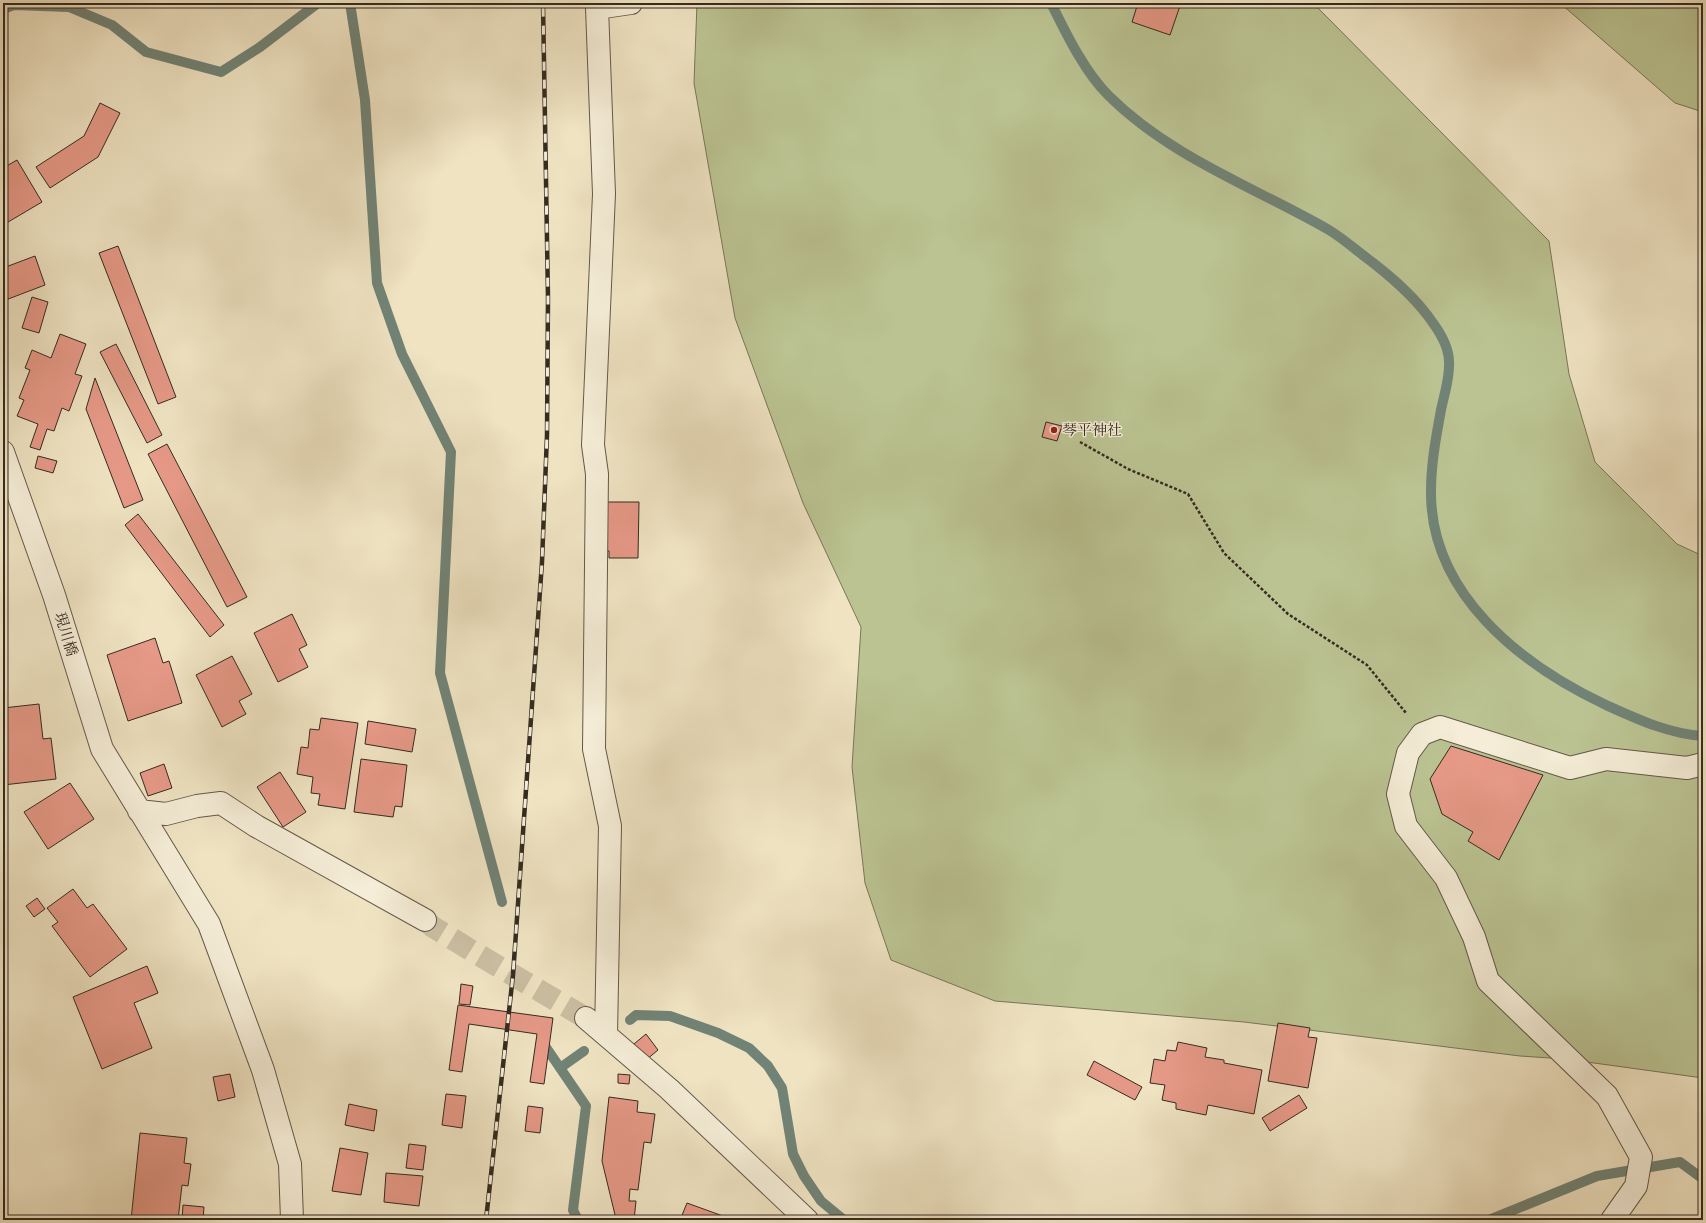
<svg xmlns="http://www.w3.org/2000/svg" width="1706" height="1223" viewBox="0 0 1706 1223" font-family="Vollkorn,'Noto Serif JP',serif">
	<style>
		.green { fill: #bbc392; stroke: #78775a }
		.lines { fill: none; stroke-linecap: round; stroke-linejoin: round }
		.stream { stroke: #718376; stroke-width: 10 }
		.building { fill: #e69987; stroke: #342b21 }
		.minor-tunnel { stroke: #cabea2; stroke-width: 22; stroke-dasharray: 22 11; stroke-linecap: butt }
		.minor-casing { stroke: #635949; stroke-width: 24 }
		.path { stroke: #342b21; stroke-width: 2.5; stroke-dasharray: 3 2; stroke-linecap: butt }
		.minor { stroke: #f5edd7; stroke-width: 22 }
		.rail-casing { stroke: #342b21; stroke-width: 4.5 }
		.rail { stroke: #f5edd7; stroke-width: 3; stroke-dasharray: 9; stroke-linecap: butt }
		.poi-dot { fill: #8f2418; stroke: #f5edd7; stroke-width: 1.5 }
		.labels { text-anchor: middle; stroke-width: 3; stroke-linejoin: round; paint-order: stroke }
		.poi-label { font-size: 15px; fill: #342b21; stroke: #f5edd7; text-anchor: start }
		.street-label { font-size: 15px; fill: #342b21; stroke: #f5edd7 }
	</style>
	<rect width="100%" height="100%" fill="#efe3c2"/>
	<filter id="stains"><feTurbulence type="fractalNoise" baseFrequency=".005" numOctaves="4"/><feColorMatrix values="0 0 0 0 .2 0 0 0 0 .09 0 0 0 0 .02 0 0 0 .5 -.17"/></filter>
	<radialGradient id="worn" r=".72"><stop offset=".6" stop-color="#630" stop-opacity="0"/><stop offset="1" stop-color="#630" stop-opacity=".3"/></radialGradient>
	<path class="green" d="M 697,3 L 1313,3 L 1549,241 L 1569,374 L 1595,462 L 1677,544 L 1703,556 L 1703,1078 L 1565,1059 L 1520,1056 L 1244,1022 L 995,1001 L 891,960 L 865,883 L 852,767 L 861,627 L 803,503 L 735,318 L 694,83 Z
		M 1560,3 L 1703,3 L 1703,112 L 1675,103 Z"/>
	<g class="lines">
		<path class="stream" d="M 350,3 L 365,100 L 377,283 L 402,354 L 451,452 L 440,673 L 502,902
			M 1051,3 C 1066,33 1084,71 1108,95 C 1170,157 1254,187 1329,230 C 1344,239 1358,252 1372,262 C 1395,280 1417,299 1433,323 C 1441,334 1449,348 1449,362 C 1450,378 1444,395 1441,410 C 1436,437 1431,464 1431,491 C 1430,594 1521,665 1606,705 C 1637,719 1669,734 1703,736
			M 3,9 L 14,5 L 69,7 L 112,25 L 146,52 L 221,72 L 260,47 L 318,3
			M 630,1020 L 636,1015 L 670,1016 L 718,1033 L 749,1048 L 768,1066 L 782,1088 L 793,1154 L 804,1176 L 821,1201 L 844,1220
			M 541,1040 L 586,1106 L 573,1210 L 578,1220
			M 560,1068 L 584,1051
			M 1489,1220 L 1597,1176 L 1680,1162 L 1703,1179"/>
	</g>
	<path class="building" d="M 1138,3 L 1181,3 L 1170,35 L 1132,22 Z
		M 100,103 L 120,113 L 98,157 L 50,188 L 36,167 L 84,136 Z
		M 17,160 L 42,202 L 3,225 L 3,168 Z
		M 118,246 L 176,397 L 158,404 L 99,253 Z
		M 35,256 L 45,285 L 3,301 L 3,268 Z
		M 32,297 L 48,302 L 39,333 L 22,328 Z
		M 60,334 L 86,344 L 75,374 L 82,376 L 69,411 L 62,408 L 54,431 L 47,429 L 40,450 L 30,447 L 38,424 L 17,416 L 24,400 L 19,398 L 30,370 L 25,368 L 32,350 L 51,358 Z
		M 116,344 L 162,435 L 147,443 L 100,352 Z
		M 95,378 L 143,500 L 124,508 L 86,409 Z
		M 1046,422 L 1062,426 L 1057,441 L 1042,437 Z
		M 167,444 L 247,597 L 227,607 L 148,454 Z
		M 38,456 L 57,461 L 53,473 L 35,468 Z
		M 604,502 L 639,502 L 638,558 L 609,558 L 609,551 L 603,551 Z
		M 138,514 L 224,625 L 210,637 L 125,525 Z
		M 292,614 L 307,645 L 299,649 L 308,667 L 278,682 L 254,633 Z
		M 155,638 L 163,663 L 169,661 L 182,703 L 128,721 L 107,655 Z
		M 232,656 L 252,694 L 239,701 L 246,714 L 222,727 L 196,675 Z
		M 39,704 L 43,739 L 51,738 L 56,779 L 3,785 L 3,708 Z
		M 321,718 L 358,723 L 345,809 L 318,805 L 320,794 L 311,793 L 313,777 L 297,774 L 301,747 L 308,748 L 310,729 L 319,730 Z
		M 368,721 L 416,729 L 412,752 L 365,744 Z
		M 1451,746 L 1543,775 L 1499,860 L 1468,841 L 1473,832 L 1442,814 L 1430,779 Z
		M 361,759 L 407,765 L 402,807 L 395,806 L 393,817 L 354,812 Z
		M 164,764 L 172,788 L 148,796 L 140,773 Z
		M 280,772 L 306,812 L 283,827 L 257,787 Z
		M 70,783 L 94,819 L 48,849 L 24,812 Z
		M 73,889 L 87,908 L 93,904 L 127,949 L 90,977 L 52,926 L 58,922 L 47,908 Z
		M 37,898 L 45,909 L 34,917 L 26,906 Z
		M 147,966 L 158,993 L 134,1003 L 152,1048 L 102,1069 L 73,997 Z
		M 461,984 L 473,986 L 470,1005 L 459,1004 Z
		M 458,1005 L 553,1018 L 544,1084 L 530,1082 L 537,1034 L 469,1024 L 462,1072 L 449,1070 Z
		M 1278,1023 L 1310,1028 L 1308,1037 L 1317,1038 L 1308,1088 L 1268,1081 Z
		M 646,1034 L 658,1050 L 646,1060 L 634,1044 Z
		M 1178,1042 L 1207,1048 L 1205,1057 L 1224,1060 L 1224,1063 L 1262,1070 L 1254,1114 L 1208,1105 L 1206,1115 L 1176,1109 L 1176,1103 L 1162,1100 L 1165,1085 L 1150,1083 L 1154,1059 L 1165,1061 L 1167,1050 L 1176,1051 Z
		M 1094,1061 L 1142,1087 L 1135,1100 L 1087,1075 Z
		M 230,1074 L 235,1097 L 218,1101 L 213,1077 Z
		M 618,1074 L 630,1075 L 629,1084 L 618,1083 Z
		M 446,1094 L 466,1096 L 462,1128 L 442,1125 Z
		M 1299,1095 L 1307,1108 L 1270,1131 L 1262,1118 Z
		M 609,1097 L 638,1101 L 637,1112 L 655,1114 L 651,1143 L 644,1142 L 638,1190 L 630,1189 L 629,1201 L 636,1201 L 634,1220 L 616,1219 L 602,1161 Z
		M 349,1104 L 377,1110 L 374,1131 L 345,1125 Z
		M 528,1106 L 543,1108 L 540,1133 L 525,1131 Z
		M 140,1133 L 187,1138 L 184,1163 L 191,1164 L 188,1186 L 182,1185 L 178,1220 L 131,1220 Z
		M 409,1144 L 426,1146 L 423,1170 L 406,1168 Z
		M 340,1148 L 368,1153 L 361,1195 L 332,1191 Z
		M 386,1173 L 423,1176 L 419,1206 L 384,1202 Z
		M 687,1203 L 734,1220 L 680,1220 Z
		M 183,1205 L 204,1207 L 203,1220 L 182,1220 Z"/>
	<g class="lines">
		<path class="minor-tunnel" d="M 425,920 L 433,927 L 472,951 L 586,1018"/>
		<g class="minor-casing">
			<path id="minor" d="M 3,452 L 54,595 L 102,749 L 209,924 L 263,1070 L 290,1164 L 292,1220
				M 139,811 L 166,814 L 197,806 L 221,803 L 256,826 L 425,920
				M 586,1018 L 669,1089 L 807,1220
				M 606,1035 L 610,826 L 594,749 L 597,474 L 593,445 L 604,194 L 597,8 L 631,3
				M 1612,1220 L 1636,1186 L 1641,1157 L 1607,1096 L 1488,981 L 1474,937 L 1446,878 L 1406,826 L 1398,794 L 1408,753 L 1422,734 L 1440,727 L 1570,768 L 1606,759 L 1687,768 L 1703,764"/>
		</g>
		<path class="path" d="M 1080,442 L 1128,469 L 1188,494 L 1224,553 L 1288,614 L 1367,665 L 1406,713"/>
		<use href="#minor" class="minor"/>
		<g class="rail-casing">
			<path id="rail" d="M 486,1220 L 513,975 L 542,562 L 547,435 L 548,298 L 543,3"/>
		</g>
		<use href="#rail" class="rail"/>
	</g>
	<circle class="poi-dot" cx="1054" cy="430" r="4"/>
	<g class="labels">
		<g class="poi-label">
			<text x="1062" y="435">琴平神社</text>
		</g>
		<g class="street-label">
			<text transform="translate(66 634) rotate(73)" y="5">現川橋</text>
		</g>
	</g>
	<rect width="1706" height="1223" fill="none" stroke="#efe3c2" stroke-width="16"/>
	<rect x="4" y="4" width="1698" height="1215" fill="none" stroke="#342b21" stroke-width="2"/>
	<rect x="8" y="8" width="1690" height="1207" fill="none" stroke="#342b21"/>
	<rect width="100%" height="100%" filter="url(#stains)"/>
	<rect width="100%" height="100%" fill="url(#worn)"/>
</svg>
